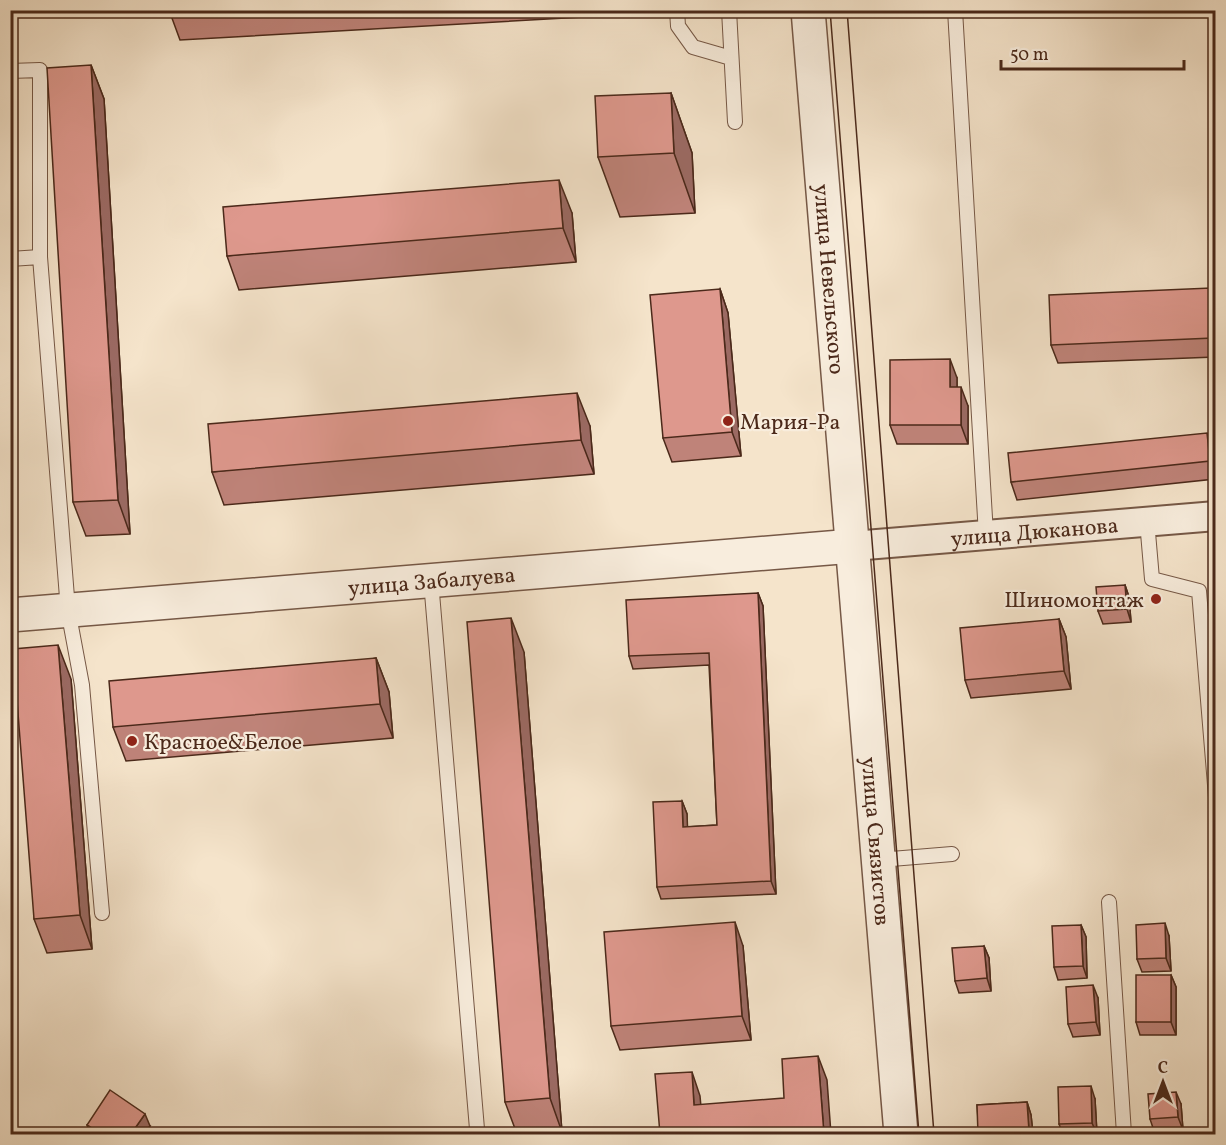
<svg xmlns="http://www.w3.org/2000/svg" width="1226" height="1145" viewBox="0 0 1226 1145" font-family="Vollkorn,serif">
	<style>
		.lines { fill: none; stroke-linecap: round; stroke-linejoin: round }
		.service-casing { stroke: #765846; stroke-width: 16 }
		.minor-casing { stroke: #765846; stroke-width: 32 }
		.tertiary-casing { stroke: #765846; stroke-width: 36 }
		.service { stroke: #f8eddd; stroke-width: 14 }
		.minor { stroke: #f8eddd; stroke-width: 28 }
		.tertiary { stroke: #f8eddd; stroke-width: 33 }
		.tram { stroke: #4b291a; stroke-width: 1.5 }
		.wall { fill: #bf8379; stroke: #4b291a; stroke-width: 1.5 }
		.shaded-wall { fill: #9b6a63; stroke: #4b291a; stroke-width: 1.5 }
		.building { fill: #de988d; stroke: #4b291a; stroke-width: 1.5 }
		.poi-dot { fill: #8f2418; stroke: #f8eddd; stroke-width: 2 }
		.labels { text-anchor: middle; stroke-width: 4.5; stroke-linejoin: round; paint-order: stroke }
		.street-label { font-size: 22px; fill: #4b291a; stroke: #f8eddd }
		.poi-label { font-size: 22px; fill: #4b291a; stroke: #f8eddd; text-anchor: start }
	</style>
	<rect width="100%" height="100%" fill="#f5e4cb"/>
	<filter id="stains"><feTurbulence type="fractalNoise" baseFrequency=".00333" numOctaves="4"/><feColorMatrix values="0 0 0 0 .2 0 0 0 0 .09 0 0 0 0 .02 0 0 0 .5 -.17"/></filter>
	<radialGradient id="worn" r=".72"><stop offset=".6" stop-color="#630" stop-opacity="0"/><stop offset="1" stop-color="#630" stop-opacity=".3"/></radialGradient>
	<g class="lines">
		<g class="service-casing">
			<path id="service" d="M 677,10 L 678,26 L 693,47 L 731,58
				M 729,10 L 735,122
				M 955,10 L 986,535
				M 10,71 L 40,70 L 40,257 L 68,610 L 82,685 L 102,913
				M 10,259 L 40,257
				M 1147,521 L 1152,579 L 1199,591 L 1216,797
				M 431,581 L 477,1129
				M 879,860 L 952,854
				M 1109,902 L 1124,1134"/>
		</g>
		<g class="minor-casing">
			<g id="minor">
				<path id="s1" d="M 853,546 L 1216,516"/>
			</g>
		</g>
		<g class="tertiary-casing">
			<g id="tertiary">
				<path id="s2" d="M 808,10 L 901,1134"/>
				<path id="s3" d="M 10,615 L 853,546"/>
			</g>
		</g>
		<use href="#service" class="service"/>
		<use href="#minor" class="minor"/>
		<use href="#tertiary" class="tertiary"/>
		<path class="tram" d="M 830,10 L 919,1134
			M 847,10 L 934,1134"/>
	</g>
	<path class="wall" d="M 169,10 L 618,10 L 618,15 L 180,40 Z
		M 91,65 L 104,99 L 130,534 L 86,536 L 73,502 Z
		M 671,93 L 692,153 L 695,213 L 620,217 L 598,157 Z
		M 572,213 L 576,262 L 239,290 L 227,256 Z
		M 720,289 L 728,313 L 741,456 L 672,462 L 663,438 Z
		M 1215,301 L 1215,357 L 1058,363 L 1051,345 Z
		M 957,378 L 957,387 L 968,406 L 968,444 L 897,444 L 890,425 Z
		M 590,426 L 594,474 L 224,505 L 212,472 Z
		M 1214,451 L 1215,479 L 1017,500 L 1011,482 Z
		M 1125,585 L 1129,597 L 1131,622 L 1103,624 L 1098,611 Z
		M 758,593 L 763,606 L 776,894 L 661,899 L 657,887 L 682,801 L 687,814 L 687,827 L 717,825 L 709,665 L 633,669 L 629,656 Z
		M 1059,619 L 1066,637 L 1071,689 L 971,698 L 965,680 Z
		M 524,652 L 562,1132 L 531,1134 L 517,1134 L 505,1102 Z
		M 376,658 L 389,692 L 393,738 L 126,761 L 113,727 Z
		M 71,679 L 92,949 L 47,953 L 34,919 Z
		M 1081,925 L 1086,937 L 1087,978 L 1058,980 L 1054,967 Z
		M 1169,936 L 1171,971 L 1142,972 L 1137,959 Z
		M 743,946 L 751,1040 L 620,1050 L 611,1026 Z
		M 984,946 L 989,958 L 991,991 L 959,993 L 955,981 Z
		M 1171,975 L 1176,987 L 1176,1035 L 1140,1035 L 1136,1022 Z
		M 1098,998 L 1100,1035 L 1073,1037 L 1068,1024 Z
		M 1095,1099 L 1097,1134 L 1063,1134 L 1059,1124 Z
		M 1027,1102 L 1031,1115 L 1033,1134 L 979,1134 L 977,1105 Z
		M 1181,1104 L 1183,1130 L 1154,1131 L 1150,1119 Z
		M 87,1125 L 150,1126 L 144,1134 L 90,1134 Z"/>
	<path class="shaded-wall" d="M 91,65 L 104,99 L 130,534 L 118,500 Z
		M 671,93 L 692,153 L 695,213 L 674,153 Z
		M 559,180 L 572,213 L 576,262 L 563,228 Z
		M 1211,288 L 1215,301 L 1215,346 L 1213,338 Z
		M 720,289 L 728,313 L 741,456 L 732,432 Z
		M 950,359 L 957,378 L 957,406 L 950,387 Z
		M 961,387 L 968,406 L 968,444 L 961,425 Z
		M 577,393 L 590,426 L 594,474 L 581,440 Z
		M 1207,433 L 1214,451 L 1215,476 L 1210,461 Z
		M 1125,585 L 1129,597 L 1131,622 L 1127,609 Z
		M 758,593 L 763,606 L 776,894 L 771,881 Z
		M 511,618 L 524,652 L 562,1132 L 550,1098 Z
		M 1059,619 L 1066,637 L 1071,689 L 1064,671 Z
		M 58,645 L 71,679 L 92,949 L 80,915 Z
		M 376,658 L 389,692 L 393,738 L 380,704 Z
		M 682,801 L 687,814 L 688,839 L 683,827 Z
		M 735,922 L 743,946 L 751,1040 L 742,1016 Z
		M 1165,923 L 1169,936 L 1171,971 L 1166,958 Z
		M 1081,925 L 1086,937 L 1087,978 L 1083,966 Z
		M 984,946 L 989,958 L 991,991 L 987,978 Z
		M 1171,975 L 1176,987 L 1176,1035 L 1171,1022 Z
		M 1093,985 L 1098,998 L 1100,1035 L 1096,1022 Z
		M 818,1056 L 827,1080 L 831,1134 L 824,1134 Z
		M 692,1072 L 700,1096 L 703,1129 L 694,1105 Z
		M 1091,1086 L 1095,1099 L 1097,1134 L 1092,1123 Z
		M 1176,1092 L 1181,1104 L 1183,1130 L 1178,1117 Z
		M 1027,1102 L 1031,1115 L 1033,1134 L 1030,1134 L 1029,1131 Z
		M 145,1114 L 150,1126 L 144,1134 L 131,1134 Z"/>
	<path class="building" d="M 91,65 L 118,500 L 73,502 L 47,68 Z
		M 671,93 L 674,153 L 598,157 L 595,96 Z
		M 559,180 L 563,228 L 227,256 L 223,207 Z
		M 1211,288 L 1213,338 L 1051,345 L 1049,295 Z
		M 720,289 L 732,432 L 663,438 L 650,295 Z
		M 950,359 L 950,387 L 961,387 L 961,425 L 890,425 L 890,360 Z
		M 577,393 L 581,440 L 212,472 L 208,424 Z
		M 1207,433 L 1210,461 L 1011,482 L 1008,453 Z
		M 1125,585 L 1127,609 L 1098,611 L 1096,587 Z
		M 758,593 L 771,881 L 657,887 L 653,802 L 682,801 L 683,827 L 717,825 L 709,653 L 629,656 L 626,600 Z
		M 511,618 L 550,1098 L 505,1102 L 467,622 Z
		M 1059,619 L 1064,671 L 965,680 L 960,628 Z
		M 58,645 L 80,915 L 34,919 L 13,649 Z
		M 376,658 L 380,704 L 113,727 L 109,681 Z
		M 735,922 L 742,1016 L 611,1026 L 604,932 Z
		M 1165,923 L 1166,958 L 1137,959 L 1136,925 Z
		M 1081,925 L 1083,966 L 1054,967 L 1052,926 Z
		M 984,946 L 987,978 L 955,981 L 952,948 Z
		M 1136,975 L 1171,975 L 1171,1022 L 1136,1022 Z
		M 1093,985 L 1096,1022 L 1068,1024 L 1066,987 Z
		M 818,1056 L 824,1134 L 660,1134 L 655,1074 L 692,1072 L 694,1105 L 784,1098 L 782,1059 Z
		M 1091,1086 L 1092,1123 L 1059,1124 L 1058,1087 Z
		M 110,1090 L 145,1114 L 131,1134 L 101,1134 L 87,1125 Z
		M 1176,1092 L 1178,1117 L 1150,1119 L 1148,1094 Z
		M 1027,1102 L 1029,1131 L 978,1134 L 977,1105 Z"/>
	<g class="poi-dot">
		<circle cx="728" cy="421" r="6"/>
		<circle cx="1156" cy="599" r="6"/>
		<circle cx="132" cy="741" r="6"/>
	</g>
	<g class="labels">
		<g class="street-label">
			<text dy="8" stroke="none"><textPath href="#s2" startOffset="270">улица Невельского</textPath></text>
			<text dy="8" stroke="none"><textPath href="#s1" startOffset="182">улица Дюканова</textPath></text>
			<text dy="8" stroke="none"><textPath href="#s3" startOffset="423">улица Забалуева</textPath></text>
			<text dy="8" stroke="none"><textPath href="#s2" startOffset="834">улица Связистов</textPath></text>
		</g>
		<g class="poi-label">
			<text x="740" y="429">Мария-Ра</text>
			<text x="1144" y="607" text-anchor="end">Шиномонтаж</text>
			<text x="144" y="749">Красное&amp;Белое</text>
		</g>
	</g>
	<rect width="1226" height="1145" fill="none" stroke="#f5e4cb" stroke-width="36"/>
	<rect x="12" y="12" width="1202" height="1121" fill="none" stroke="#4b291a" stroke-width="3"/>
	<rect x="18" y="18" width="1190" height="1109" fill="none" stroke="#4b291a" stroke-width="1.5"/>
	<g transform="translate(1163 1082)" stroke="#f8eddd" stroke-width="4.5" paint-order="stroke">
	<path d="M0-4.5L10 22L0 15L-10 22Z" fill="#4b291a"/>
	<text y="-9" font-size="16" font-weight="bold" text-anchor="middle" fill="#4b291a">С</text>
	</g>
	<path d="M1001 60v9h183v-9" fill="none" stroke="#4b291a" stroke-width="3"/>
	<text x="1010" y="60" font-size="18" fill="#4b291a" stroke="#f8eddd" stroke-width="4.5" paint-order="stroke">50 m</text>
	<rect width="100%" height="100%" filter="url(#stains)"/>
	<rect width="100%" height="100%" fill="url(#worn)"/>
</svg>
